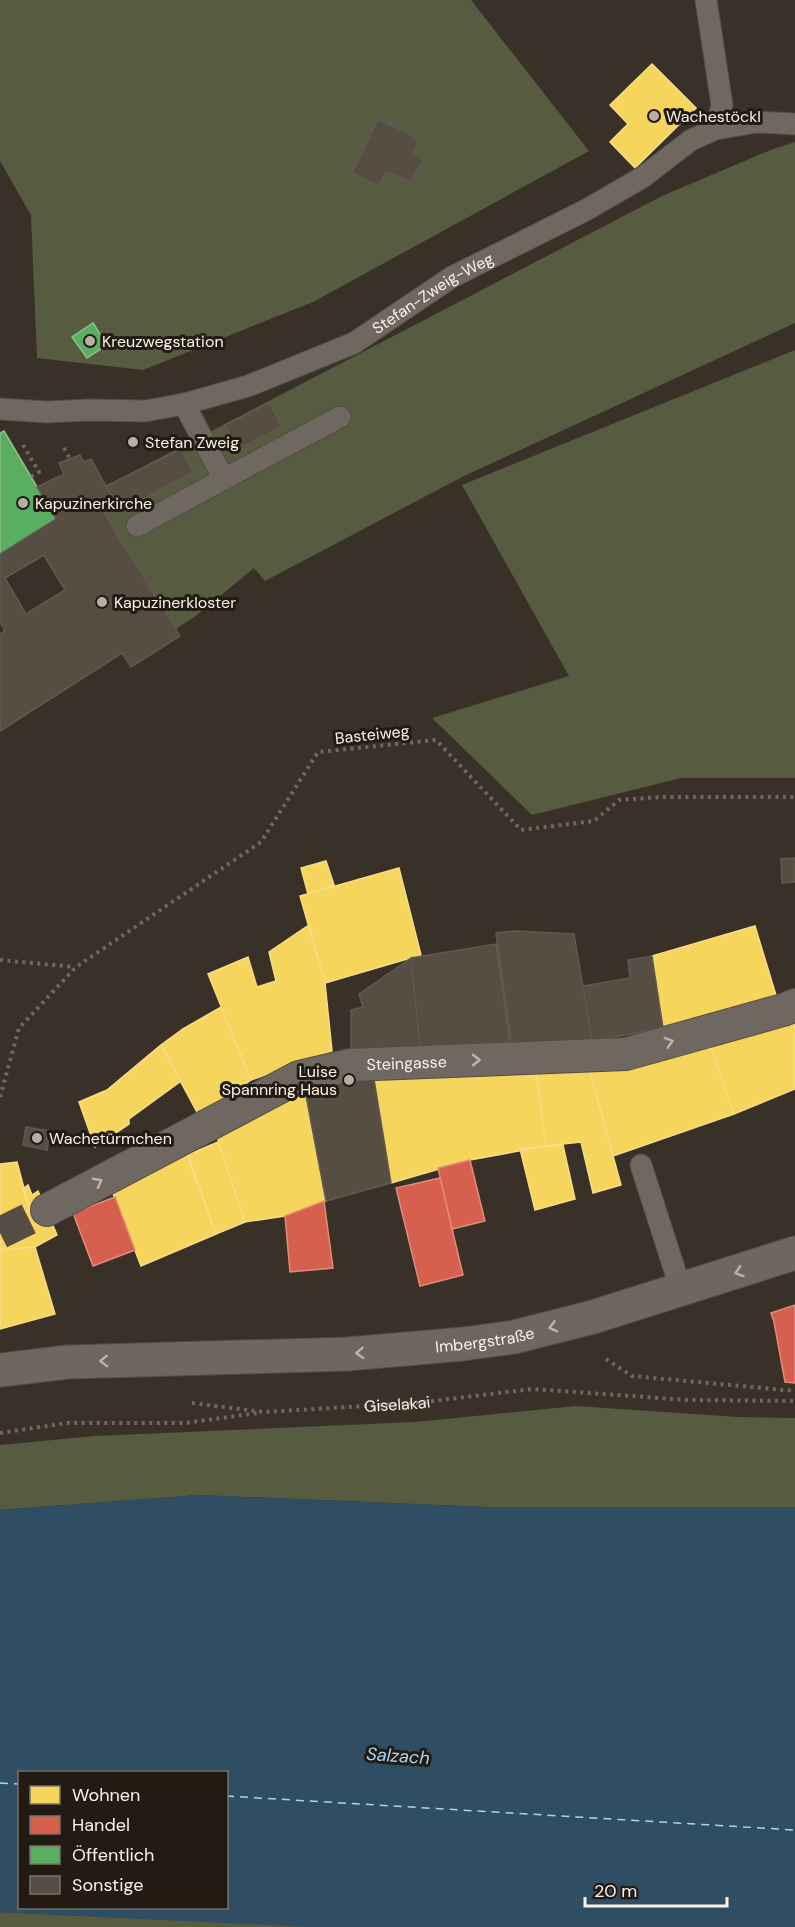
<svg xmlns="http://www.w3.org/2000/svg" width="795" height="1927" viewBox="0 0 795 1927" font-family="'DM Sans',sans-serif">
	<style>
		.green { fill: #575b3f }
		.water { fill: #2f4d63; fill-rule: evenodd }
		.homes { fill: #f6d55c; stroke: #f8dd86; stroke-width: 1.5 }
		.shops { fill: #d6604d; stroke: #e18c7b; stroke-width: 1.5 }
		.public { fill: #5aae61; stroke: #8ac289; stroke-width: 1.5 }
		.lines { fill: none; stroke-linecap: round; stroke-linejoin: round }
		.ferry { stroke: #a7d5fa; stroke-width: 1.5; stroke-dasharray: 8 6; stroke-linecap: butt }
		.building { fill: #564d43; stroke: #615a52; stroke-width: 1.5; fill-rule: evenodd }
		.pedestrian-tunnel { stroke: #564e45; stroke-width: 32; stroke-dasharray: 32 16; stroke-linecap: butt }
		.service-casing { stroke: #544c45; stroke-width: 23 }
		.pedestrian-casing { stroke: #544c45; stroke-width: 34 }
		.secondary-casing { stroke: #544c45; stroke-width: 35 }
		.path { stroke: #6f6862; stroke-width: 4; stroke-dasharray: 3 4.5; stroke-linecap: butt }
		.service { stroke: #6f6861; stroke-width: 21 }
		.pedestrian { stroke: #6f6861; stroke-width: 32 }
		.secondary { stroke: #6e675e; stroke-width: 33 }
		.oneway { stroke: #bcb3ab }
		.oneway2 { stroke: #bcb3a9 }
		.poi-dot { fill: #b7aea4; stroke: #221b13; stroke-width: 2 }
		.labels { text-anchor: middle; stroke-width: 6; stroke-linejoin: round; paint-order: stroke }
		.poi-label { font-size: 16px; fill: #fbf1e7; stroke: #221b13; text-anchor: start }
		.street-label { font-size: 16px; fill: #fbf1e7; stroke: #221b13 }
		.water-label { font-size: 18px; font-style: italic; fill: #a7d5fa; stroke: #221b13 }
	</style>
	<rect width="100%" height="100%" fill="#393128"/>
	<path class="green" d="M 0,0 L 471,0 L 589,151 L 313,302 L 143,370 L 37,358 L 31,215 L 0,161 Z
		M 795,142 L 795,323 L 462,477 L 265,581 L 254,568 L 197,615 L 176,629 L 104,513 L 115,504 L 106,486 L 662,196 L 773,149 Z
		M 795,350 L 795,778 L 681,778 L 532,815 L 432,718 L 569,676 L 462,485 Z
		M 575,1406 L 738,1417 L 795,1418 L 795,1507 L 485,1507 L 199,1495 L 0,1510 L 0,1445 L 95,1436 L 415,1422 Z
		M 0,1912 L 304,1926 L 308,1927 L 0,1927 Z"/>
	<path class="water" d="M 199,1495 L 485,1507 L 795,1507 L 795,1927 L 308,1927 L 0,1912 L 0,1510 ZM 20,1772 L 226,1772 L 226,1908 L 20,1908 Z"/>
	<path class="homes" d="M 652,64 L 696,108 L 635,168 L 610,142 L 628,124 L 610,105 Z
		M 326,861 L 334,885 L 308,894 L 301,868 Z
		M 399,868 L 421,955 L 325,983 L 300,896 Z
		M 309,925 L 325,983 L 332,1051 L 251,1080 L 208,974 L 248,957 L 257,987 L 276,981 L 269,952 Z
		M 755,926 L 778,1002 L 663,1028 L 652,956 Z
		M 221,1007 L 251,1080 L 199,1116 L 161,1045 L 183,1029 Z
		M 795,1011 L 795,1089 L 734,1114 L 709,1042 Z
		M 709,1042 L 734,1114 L 613,1156 L 589,1068 Z
		M 161,1045 L 181,1081 L 129,1119 L 129,1124 L 95,1147 L 79,1102 L 107,1090 Z
		M 589,1068 L 621,1185 L 593,1193 L 581,1142 L 546,1146 L 536,1070 Z
		M 536,1070 L 546,1146 L 470,1160 L 391,1183 L 373,1073 Z
		M 304,1085 L 326,1201 L 285,1216 L 245,1222 L 214,1128 Z
		M 218,1142 L 245,1222 L 216,1234 L 187,1155 Z
		M 563,1145 L 575,1199 L 535,1210 L 520,1149 Z
		M 185,1146 L 216,1234 L 141,1266 L 110,1186 Z
		M 17,1162 L 30,1211 L 0,1221 L 0,1164 Z
		M 28,1185 L 32,1195 L 38,1191 L 57,1235 L 35,1247 L 0,1250 L 0,1221 L 30,1211 L 23,1189 Z
		M 35,1247 L 55,1314 L 0,1329 L 0,1250 Z"/>
	<path class="shops" d="M 470,1160 L 485,1221 L 452,1229 L 438,1168 Z
		M 440,1178 L 463,1275 L 420,1286 L 396,1188 Z
		M 115,1197 L 135,1250 L 93,1266 L 73,1213 Z
		M 324,1201 L 333,1268 L 290,1272 L 285,1216 Z
		M 795,1305 L 795,1383 L 785,1382 L 774,1322 L 771,1313 Z"/>
	<path class="public" d="M 93,323 L 107,345 L 87,358 L 72,337 Z
		M 4,431 L 56,519 L 0,554 L 0,433 Z"/>
	<g class="lines">
		<path class="ferry" d="M 0,1783 L 20,1784
			M 226,1796 L 795,1830"/>
	</g>
	<path class="building" d="M 378,119 L 419,139 L 413,153 L 424,158 L 411,182 L 386,172 L 379,186 L 352,173 Z
		M 269,403 L 282,427 L 238,449 L 225,425 Z
		M 181,449 L 193,472 L 121,511 L 106,486 Z
		M 80,455 L 84,462 L 91,459 L 116,504 L 104,513 L 180,636 L 131,667 L 122,653 L 0,731 L 0,634 L 5,631 L 0,622 L 0,554 L 56,519 L 37,487 L 64,474 L 59,463 ZM 44,555 L 65,590 L 26,614 L 5,578 Z
		M 795,858 L 795,882 L 782,883 L 781,859 Z
		M 516,931 L 574,934 L 592,1041 L 512,1049 L 496,933 Z
		M 496,944 L 510,1042 L 420,1046 L 411,958 Z
		M 652,956 L 663,1028 L 592,1041 L 583,986 L 630,978 L 628,960 Z
		M 411,958 L 420,1046 L 351,1052 L 351,1010 L 363,1007 L 359,994 Z
		M 373,1073 L 391,1183 L 326,1201 L 304,1085 Z
		M 26,1127 L 50,1131 L 47,1150 L 23,1145 Z"/>
	<g class="lines">
		<path class="pedestrian-tunnel" d="M 0,1233 L 47,1210"/>
		<g class="service-casing">
			<g id="service">
				<path d="M 706,0 L 722,105 L 716,129"/>
				<path id="s2" d="M 0,409 L 47,412 L 89,410 L 145,411 L 184,404 L 248,386 L 354,343 L 452,277 L 586,210 L 643,177 L 691,140 L 716,129 L 757,122 L 795,124"/>
				<path d="M 224,479 L 340,417"/>
				<path d="M 137,526 L 224,479 L 184,404"/>
				<path d="M 641,1165 L 681,1290"/>
			</g>
		</g>
		<g class="pedestrian-casing">
			<g id="pedestrian">
				<path id="s3" d="M 47,1210 L 299,1077 L 350,1065 L 626,1054 L 783,1010 L 795,1005"/>
			</g>
		</g>
		<g class="secondary-casing">
			<g id="secondary">
				<path id="s4" d="M 0,1370 L 68,1362 L 348,1354 L 463,1344 L 514,1337 L 593,1317 L 795,1253"/>
			</g>
		</g>
		<g class="path">
			<path d="M 23,445 L 39,472 L 30,477"/>
			<path d="M 64,448 L 70,459"/>
			<path d="M 0,960 L 75,967"/>
			<path d="M 0,1097 L 19,1028 L 76,967 L 261,842 L 318,752 L 436,740 L 521,830 L 594,821 L 619,800 L 662,797 L 795,797"/>
			<path d="M 606,1359 L 632,1376 L 795,1391"/>
			<path id="s1" d="M 192,1403 L 264,1412 L 416,1403 L 532,1389 L 688,1400 L 795,1401"/>
			<path d="M 0,1433 L 67,1423 L 185,1423 L 258,1413"/>
		</g>
		<use href="#service" class="service"/>
		<use href="#pedestrian" class="pedestrian"/>
		<use href="#secondary" class="secondary"/>
	</g>
	<defs><path id="oneway-chevron" d="M-2-3.5L2.5 0L-2 3.5" fill="none" stroke-width="1.6" stroke-linecap="round" stroke-linejoin="round" transform="scale(1.5)"/></defs>
	<g class="oneway">
		<use href="#oneway-chevron" transform="translate(669 1042) rotate(-16)"/>
		<use href="#oneway-chevron" transform="translate(476 1060) rotate(-1)"/>
		<use href="#oneway-chevron" transform="translate(98 1182) rotate(-28)"/>
	</g>
	<g class="oneway2">
		<use href="#oneway-chevron" transform="translate(739 1272) rotate(162)"/>
		<use href="#oneway-chevron" transform="translate(553 1327) rotate(166)"/>
		<use href="#oneway-chevron" transform="translate(360 1353) rotate(176)"/>
		<use href="#oneway-chevron" transform="translate(104 1361) rotate(178)"/>
	</g>
	<g class="poi-dot">
		<circle cx="654" cy="116" r="6"/>
		<circle cx="90" cy="341" r="6"/>
		<circle cx="133" cy="442" r="6"/>
		<circle cx="23" cy="503" r="6"/>
		<circle cx="102" cy="602" r="6"/>
		<circle cx="349" cy="1080" r="6"/>
		<circle cx="37" cy="1138" r="6"/>
	</g>
	<g class="labels">
		<g class="poi-label">
			<text x="666" y="122">Wachestöckl</text>
			<text x="102" y="347">Kreuzwegstation</text>
			<text x="145" y="448">Stefan Zweig</text>
			<text x="35" y="509">Kapuzinerkirche</text>
			<text x="114" y="608">Kapuzinerkloster</text>
			<text x="337" y="1077" text-anchor="end">Luise<tspan x="337" dy="18">Spannring Haus</tspan></text>
			<text x="49" y="1144">Wachetürmchen</text>
		</g>
		<g class="street-label">
			<text dy="6" stroke="none"><textPath href="#s2" startOffset="459">Stefan-Zweig-Weg</textPath></text>
			<text transform="translate(372 734) rotate(-6)" y="6">Basteiweg</text>
			<text dy="6" stroke="none"><textPath href="#s3" startOffset="394">Steingasse</textPath></text>
			<text dy="6" stroke="none"><textPath href="#s4" startOffset="486">Imbergstraße</textPath></text>
			<text dy="6" stroke="none"><textPath href="#s1" startOffset="206">Giselakai</textPath></text>
		</g>
		<g class="water-label">
			<text transform="translate(398 1756) rotate(4)" y="6">Salzach</text>
		</g>
	</g>
	<rect x="18" y="1771" width="210" height="138" fill="#221b13" stroke="#797168" stroke-width="1.5"/>
	<rect x="30" y="1786" width="30" height="18" fill="#f6d55c" stroke="#797168" stroke-width="1.5"/>
	<text x="72" y="1801" font-size="18" fill="#fbf1e7">Wohnen</text>
	<rect x="30" y="1816" width="30" height="18" fill="#d6604d" stroke="#797168" stroke-width="1.5"/>
	<text x="72" y="1831" font-size="18" fill="#fbf1e7">Handel</text>
	<rect x="30" y="1846" width="30" height="18" fill="#5aae61" stroke="#797168" stroke-width="1.5"/>
	<text x="72" y="1861" font-size="18" fill="#fbf1e7">Öffentlich</text>
	<rect x="30" y="1876" width="30" height="18" fill="#564d43" stroke="#797168" stroke-width="1.5"/>
	<text x="72" y="1891" font-size="18" fill="#fbf1e7">Sonstige</text>
	<path d="M585 1897v9h142v-9" fill="none" stroke="#fbf1e7" stroke-width="3"/>
	<text x="594" y="1897" font-size="18" fill="#fbf1e7" stroke="#221b13" stroke-width="4.5" paint-order="stroke">20 m</text>
</svg>
